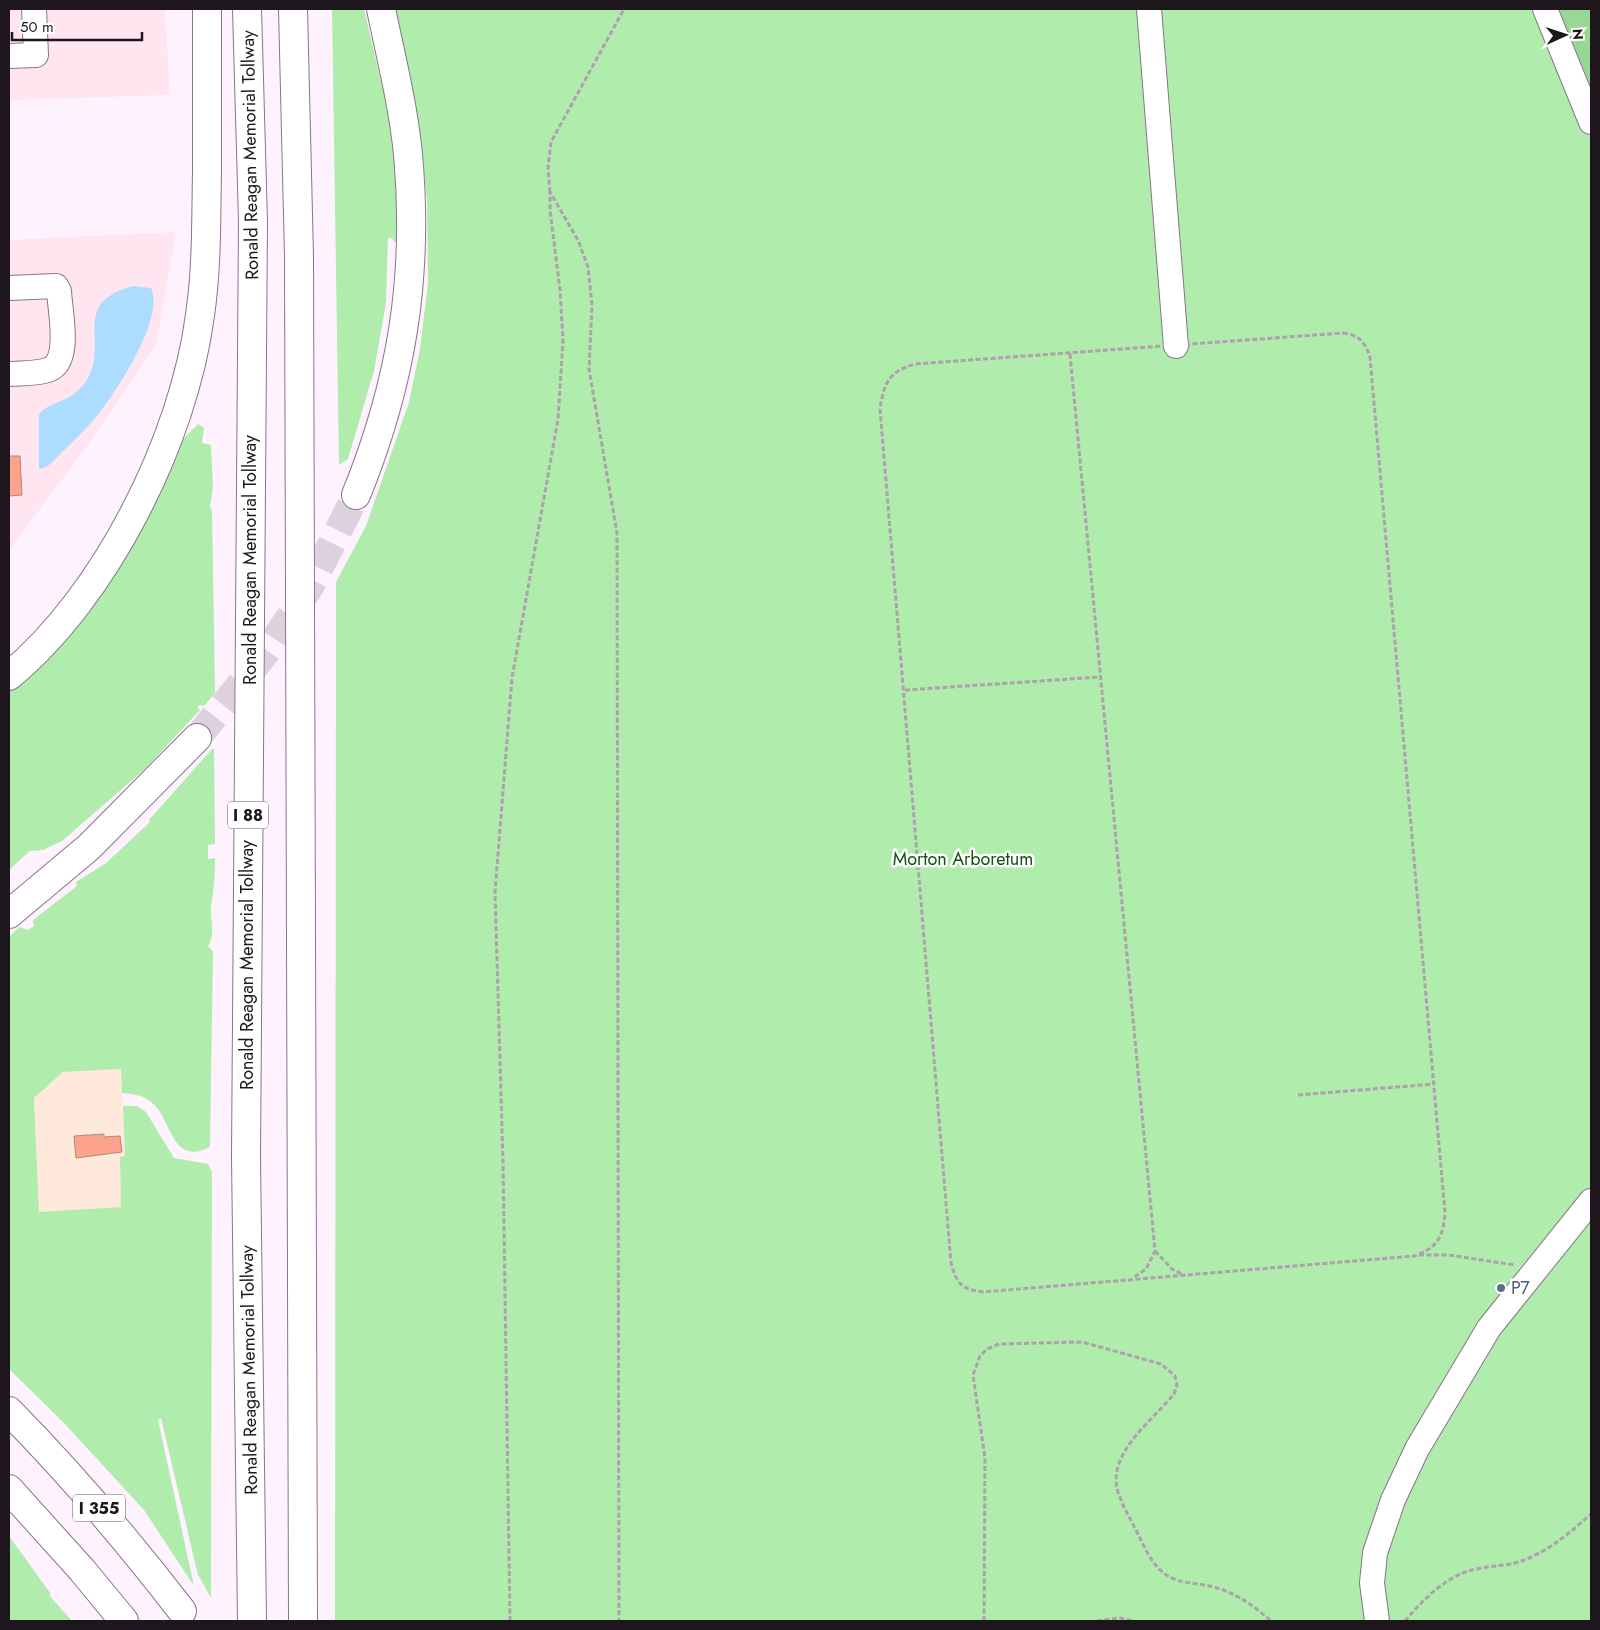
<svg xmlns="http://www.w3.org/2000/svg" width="1600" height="1630" viewBox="0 0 1600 1630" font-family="Jost,sans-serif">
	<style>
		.commercial { fill: #fee5f0 }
		.industrial { fill: #fee9da }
		.green { fill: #b0ecac }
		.forest { fill: #98d895 }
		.water { fill: #acddfe }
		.building { fill: #fda28b; stroke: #a78b84 }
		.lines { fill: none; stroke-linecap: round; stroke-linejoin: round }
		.highway-tunnel { stroke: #ddd1dd; stroke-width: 28; stroke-dasharray: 28 14; stroke-linecap: butt }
		.minor-casing { stroke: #877587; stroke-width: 26 }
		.highway-casing { stroke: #877587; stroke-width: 30 }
		.path { stroke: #aca1ac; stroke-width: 3; stroke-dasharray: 5 2.5; stroke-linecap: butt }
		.minor { stroke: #fff; stroke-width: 24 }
		.highway { stroke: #fff; stroke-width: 28 }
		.service-dot { fill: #5c6f8a; stroke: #fff; stroke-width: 2 }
		.labels { text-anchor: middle; stroke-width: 5; stroke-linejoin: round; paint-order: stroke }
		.shield { fill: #fff; stroke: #615c61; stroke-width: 1 }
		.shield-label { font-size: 16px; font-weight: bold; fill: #1d161d }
		.street-label { font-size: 18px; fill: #1d161d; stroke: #fff }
		.park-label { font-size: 18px; fill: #105211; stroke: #fff }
		.service-label { font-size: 18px; fill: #4e5e75; stroke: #fff; text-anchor: start }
	</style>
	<rect width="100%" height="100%" fill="#fff2ff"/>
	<path class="commercial" d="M 9,9 L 165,9 L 170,95 L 9,100 Z
		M 176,232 L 157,343 L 85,449 L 9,550 L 9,240 Z"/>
	<path class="industrial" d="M 121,1069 L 125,1156 L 120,1157 L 121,1207 L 39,1212 L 34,1098 L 63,1072 Z"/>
	<path class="green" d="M 332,9 L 364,9 L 398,154 L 404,240 L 394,242 L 392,238 L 388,238 L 386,303 L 374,371 L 348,459 L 339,465 Z
		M 392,9 L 1591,9 L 1591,1621 L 335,1621 L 336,582 L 366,526 L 409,402 L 420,349 L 428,283 L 427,202 L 422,147 Z
		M 198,424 L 204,428 L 202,443 L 211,445 L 213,488 L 210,507 L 212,510 L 215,693 L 204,706 L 200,705 L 197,707 L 200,710 L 145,769 L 62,841 L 43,850 L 30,851 L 9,870 L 9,686 L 183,439 Z
		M 212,749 L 214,749 L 215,844 L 208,845 L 208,859 L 215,858 C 215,875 214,890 211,906 C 210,919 216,935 208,946 L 213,952 L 210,1147 C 170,1167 172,1117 151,1102 C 143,1095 132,1094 122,1093 L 121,1069 L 63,1072 L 34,1098 L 39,1212 L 121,1207 L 120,1157 L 125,1156 L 123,1106 L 137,1106 L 146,1112 L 174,1158 L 208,1164 L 212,1172 L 211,1598 L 198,1575 L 161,1418 L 158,1420 L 194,1586 L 144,1510 L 63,1422 L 9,1369 L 9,937 L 19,927 L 28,930 L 34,926 L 33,920 L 77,886 L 76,882 L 106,863 L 150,822 L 149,820 Z
		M 9,1536 L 51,1594 L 49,1595 L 72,1621 L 9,1621 Z"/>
	<path class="forest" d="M 1555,9 L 1591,9 L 1591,106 Z"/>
	<path class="water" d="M 133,286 L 151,288 C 165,317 118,389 100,412 C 89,426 76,439 63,451 C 56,458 49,468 39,469 L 39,415 C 47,401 72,404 87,380 C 110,341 69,304 133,286 Z"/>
	<path class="building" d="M 9,456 L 20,456 L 22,495 L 9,496 Z
		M 104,1134 L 104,1137 L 120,1136 L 122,1152 L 76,1158 L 74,1136 Z"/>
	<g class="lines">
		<path class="highway-tunnel" d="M 197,738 L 264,655 L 310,587 L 356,495"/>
		<g class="minor-casing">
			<path id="minor" d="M 1149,9 L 1176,346
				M 1545,9 L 1591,122
				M 9,56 L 36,55 L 34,9
				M 9,288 L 56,286 L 59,291 C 60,312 72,362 48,370 C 36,374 21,373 9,374
				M 1377,1621 L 1372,1583 L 1375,1553 L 1393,1500 L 1417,1449 L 1489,1328 L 1591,1201"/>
		</g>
		<g class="highway-casing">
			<path id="highway" d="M 247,9 L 253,221 L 246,1157 L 252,1621
				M 293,9 L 299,256 L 303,1621
				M 356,495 C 402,382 419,276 408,154 C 403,105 391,57 381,9
				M 9,676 C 106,596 184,439 200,315 C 207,268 206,220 207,172 C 207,117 207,63 207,9
				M 9,914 L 89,847 L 197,738
				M 9,1411 C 71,1474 128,1541 182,1611
				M 9,1489 L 82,1570 L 124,1621"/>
		</g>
		<path class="path" d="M 550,192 L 548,168 L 551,142 L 624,9
			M 1343,333 C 1359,335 1365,342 1370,357 L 1445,1213 C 1443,1238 1437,1248 1414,1256 L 983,1292 C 961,1289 957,1284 951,1263 L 880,409 C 884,383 888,372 915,364 Z
			M 1070,354 L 1155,1251 L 1146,1269 L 1133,1278
			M 905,690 L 1100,677
			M 1298,1095 L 1434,1084
			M 1155,1251 L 1172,1269 L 1182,1274
			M 1419,1255 L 1449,1255 L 1515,1265
			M 510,1621 L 503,1162 L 495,892 L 512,678 L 558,419 L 563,340 L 560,290 L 550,210 L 550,192 L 578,240 L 588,267 L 592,305 L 589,369 L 617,533 L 619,1621
			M 984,1621 L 985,1458 L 973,1375 L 980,1356 L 987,1349 L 999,1344 L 1082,1342 L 1161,1364 L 1175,1376 L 1177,1385 L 1174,1394 C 1153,1420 1106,1454 1118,1492 C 1123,1507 1131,1520 1138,1534 C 1146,1550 1154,1570 1172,1578 C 1184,1584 1200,1583 1213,1587 C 1235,1592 1254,1606 1271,1621
			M 1097,1621 L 1119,1618 L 1134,1621
			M 1405,1621 C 1422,1601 1442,1580 1468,1571 C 1488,1565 1510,1567 1529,1558 C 1552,1548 1572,1531 1591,1514"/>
		<use href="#minor" class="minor"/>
		<use href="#highway" class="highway"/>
	</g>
	<circle class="service-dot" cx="1501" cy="1288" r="5"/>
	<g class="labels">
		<g class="shield">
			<rect x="228" y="801.5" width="40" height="27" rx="4"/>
			<rect x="73" y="1494.5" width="52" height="27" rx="4"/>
		</g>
		<g class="shield-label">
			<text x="248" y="821">I 88</text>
			<text x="99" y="1514">I 355</text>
		</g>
		<g class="street-label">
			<text transform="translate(250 155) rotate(-91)" y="6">Ronald Reagan Memorial Tollway</text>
			<text transform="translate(250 560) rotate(-90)" y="6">Ronald Reagan Memorial Tollway</text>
			<text transform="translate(247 965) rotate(-90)" y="6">Ronald Reagan Memorial Tollway</text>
			<text transform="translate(249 1370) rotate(-91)" y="6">Ronald Reagan Memorial Tollway</text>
		</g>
		<g class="park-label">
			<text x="963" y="865">Morton Arboretum</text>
		</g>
		<g class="service-label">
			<text x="1511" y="1294">P7</text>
		</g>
	</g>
	<rect width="1600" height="1630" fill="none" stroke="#1d161d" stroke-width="20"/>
	<g transform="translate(1565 35) rotate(87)" stroke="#ffffff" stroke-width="4" paint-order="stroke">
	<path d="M0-4L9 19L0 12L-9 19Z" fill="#1d161d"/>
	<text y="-8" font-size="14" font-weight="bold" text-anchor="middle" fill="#1d161d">N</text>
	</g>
	<path d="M12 32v8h130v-8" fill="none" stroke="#1d161d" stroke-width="2.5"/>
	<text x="20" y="32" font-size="15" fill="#1d161d" stroke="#ffffff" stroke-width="4" paint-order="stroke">50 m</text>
</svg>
